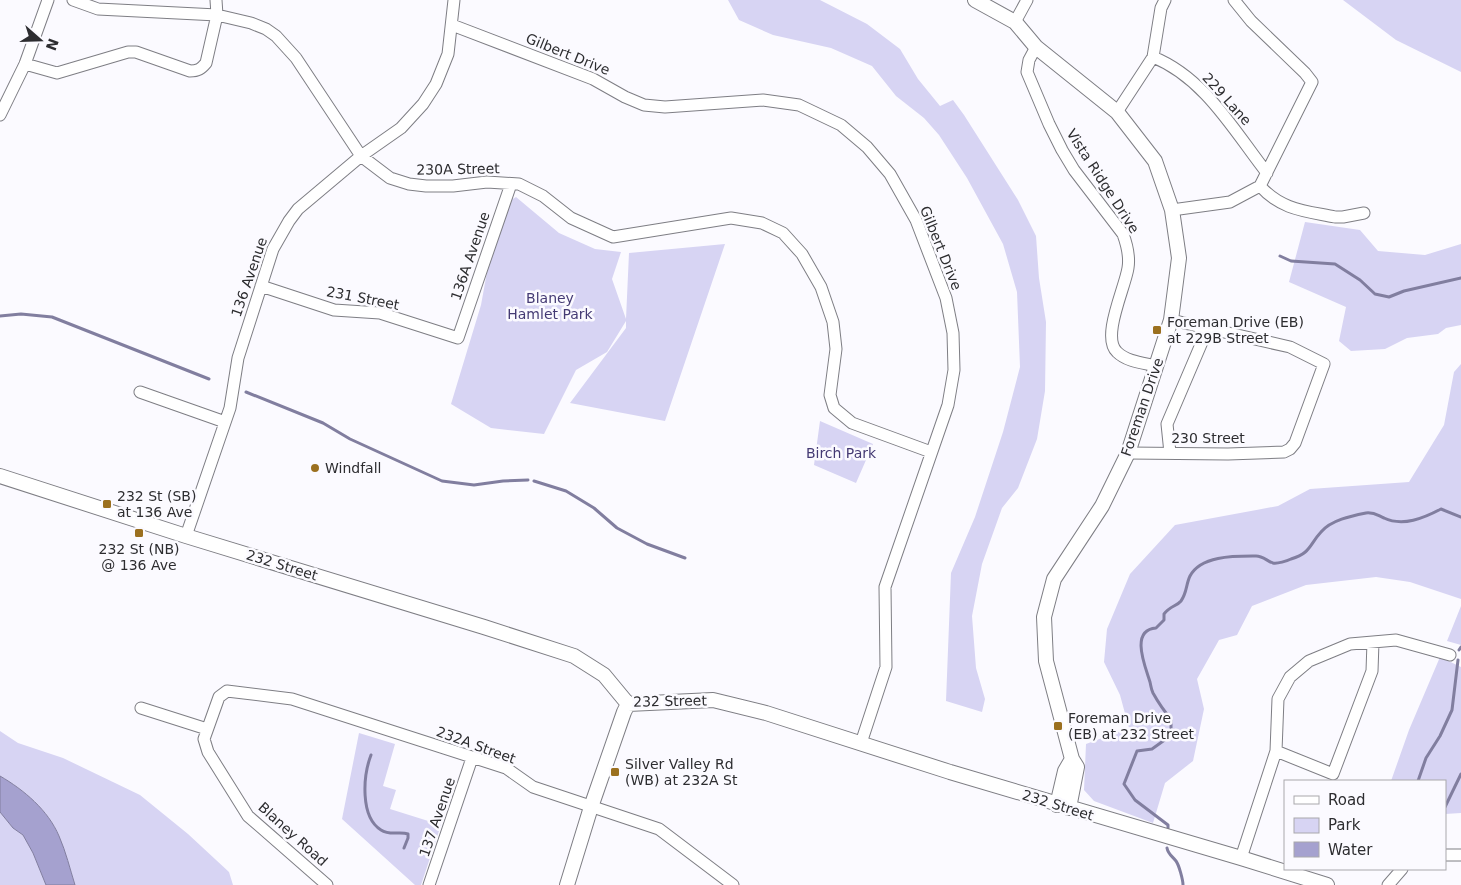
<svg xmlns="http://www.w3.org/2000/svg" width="1461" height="885" viewBox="0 0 1461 885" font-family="'DejaVu Sans',sans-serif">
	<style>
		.green { fill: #d7d4f3 }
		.water { fill: #a5a1cf; stroke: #817e9f }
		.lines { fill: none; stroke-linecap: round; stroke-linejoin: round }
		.stream { stroke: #817e9f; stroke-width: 3 }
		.minor-casing { stroke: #7e7e84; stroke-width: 13 }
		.tertiary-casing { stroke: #7e7e84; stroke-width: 16 }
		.minor { stroke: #fff; stroke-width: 11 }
		.tertiary { stroke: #fff; stroke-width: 14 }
		.poi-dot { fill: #9b701f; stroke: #fbfaff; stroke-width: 2 }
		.labels { text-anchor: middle; stroke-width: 5; stroke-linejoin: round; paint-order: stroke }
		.street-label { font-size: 14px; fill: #2d2d30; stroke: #fbfaff }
		.park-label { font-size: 14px; fill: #443a74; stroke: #fbfaff }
		.poi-label { font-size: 14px; fill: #2d2d30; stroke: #fbfaff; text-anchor: start }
	</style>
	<rect width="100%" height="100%" fill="#fbfaff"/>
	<path class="green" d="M 728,0 L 820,0 L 867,24 L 900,49 L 918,79 L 940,106 L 953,100 L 964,115 L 1018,200 L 1036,236 L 1039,278 L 1046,322 L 1045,391 L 1037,439 L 1018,488 L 1002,508 L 982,564 L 972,616 L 976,668 L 985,699 L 982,712 L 946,701 L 951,573 L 975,517 L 1003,432 L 1020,367 L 1017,292 L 1003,244 L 967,178 L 939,135 L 924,118 L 896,96 L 872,66 L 831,48 L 773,35 L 739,20 Z
		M 1343,0 L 1461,0 L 1461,72 L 1396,40 Z
		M 516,197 L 559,233 L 595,249 L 621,252 L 612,279 L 626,319 L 629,253 L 725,244 L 665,421 L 570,403 L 626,328 L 626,321 L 607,352 L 576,370 L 544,434 L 491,428 L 451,404 L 481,305 L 487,272 L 499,236 L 501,206 Z
		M 1305,222 L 1360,230 L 1378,251 L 1425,255 L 1461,244 L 1461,325 L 1446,328 L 1438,334 L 1407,338 L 1385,349 L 1351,351 L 1339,341 L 1346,307 L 1289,282 Z
		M 1461,364 L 1461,599 L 1410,582 L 1376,577 L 1306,585 L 1252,606 L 1237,635 L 1219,640 L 1197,679 L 1204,709 L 1193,761 L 1165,783 L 1153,823 L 1094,801 L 1084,790 L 1086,744 L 1129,728 L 1120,695 L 1104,662 L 1107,629 L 1130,574 L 1175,525 L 1278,506 L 1310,489 L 1409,482 L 1444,425 L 1454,372 Z
		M 820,421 L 873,444 L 856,483 L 814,465 Z
		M 1461,606 L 1461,645 L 1447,641 Z
		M 1440,657 L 1461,667 L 1461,813 L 1445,814 L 1445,781 L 1391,781 L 1409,730 Z
		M 0,731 L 18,743 L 63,758 L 140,795 L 188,834 L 229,872 L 233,885 L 75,885 C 70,869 66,852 59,836 C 48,810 24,790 0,776 Z
		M 359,733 L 395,744 L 383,786 L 396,790 L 390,809 L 441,825 L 421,885 L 415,885 L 342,819 Z
		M 0,812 L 13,828 L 23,835 L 33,853 L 46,885 L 0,885 Z"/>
	<path class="water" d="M 0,776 C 24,790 48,810 59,836 C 66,852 70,869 75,885 L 46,885 L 33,853 L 23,835 L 13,828 L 0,812 Z"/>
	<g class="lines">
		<path class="stream" d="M 1280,256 L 1291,261 L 1335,264 L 1360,280 L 1375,294 L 1389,297 L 1404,291 L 1461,278
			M 0,316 L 21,314 L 52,317 L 209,379
			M 246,392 L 323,423 L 350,439 L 442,481 L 474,485 L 503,481 L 528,480
			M 534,481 L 566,491 L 594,508 L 617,528 L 647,544 L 685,558
			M 1459,650 L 1461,647
			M 371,755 C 363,776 360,817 381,830 C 390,836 400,831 408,834 L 408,838 L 404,848
			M 1418,781 L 1426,758 L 1440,736 L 1452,710 L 1458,660
			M 1445,807 L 1461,774
			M 1168,828 L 1168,825 L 1135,800 L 1124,784 L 1137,751 L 1152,749 L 1166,739 L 1171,732 L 1171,719 C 1164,711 1158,702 1153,693 C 1151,689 1151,686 1150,682 C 1146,668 1129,630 1156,628 L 1164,620 L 1164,614 C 1170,606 1177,606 1181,601 C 1187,593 1186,584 1190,576 C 1201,555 1236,556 1256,556 C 1263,556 1267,561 1273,563 C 1277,564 1287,561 1291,559 C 1311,553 1309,545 1321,532 C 1331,520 1351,516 1366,513 C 1374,512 1377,515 1384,518 C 1403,527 1424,518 1441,509 L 1461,517
			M 1167,848 C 1168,854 1172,856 1176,861 C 1179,865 1183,880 1183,885"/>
		<g class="minor-casing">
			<path id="minor" d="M 73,0 L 98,9 L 217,15 L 251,23 L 266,29 L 276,36 L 296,58 L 361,156 L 390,178 L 409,184 L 426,186 L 453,186 L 487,182 L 519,184 L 543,196 L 571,218 L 613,237 L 731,218 L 762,223 L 783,233 L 802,254 L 821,287 L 833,322 L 836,349 L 830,395 L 834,408 L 852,423 L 931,452
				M 1015,22 L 1027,0
				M 452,25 L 593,79 L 625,97 L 644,105 L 665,107 L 763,100 L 799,105 L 841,125 L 867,147 L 890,174 L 916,220 L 946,298 L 953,333 L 954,370 L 948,405 L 885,587 L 886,667 L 861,743
				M 1036,47 L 1029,60 L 1027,72 L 1049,124 L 1062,150 L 1074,170 L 1123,234 C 1127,245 1130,256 1128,268 C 1125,288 1101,337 1117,352 C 1127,362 1144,363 1156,366
				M 1153,57 C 1205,78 1234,131 1267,173
				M 25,64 L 57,73 L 128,52 L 136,52 L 190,71 C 198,71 201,69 206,63 L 217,15 L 216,0
				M 1117,112 L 1153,57 L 1161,8 L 1165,0
				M 0,115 L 25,64 L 48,0
				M 1260,186 C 1281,210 1306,211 1335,217 L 1343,217 L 1364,213
				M 1172,210 L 1230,202 L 1260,186 L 1312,82 L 1305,73 L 1251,21 L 1234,0
				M 261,286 L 334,310 L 380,313 L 458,338 L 511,184
				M 140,392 L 225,422
				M 1128,453 L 1228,454 L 1284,452 L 1290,449 L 1295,443 L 1324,364 L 1290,347 L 1171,320
				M 1170,453 L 1167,424 L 1208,328
				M 186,536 L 230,408 L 238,358 L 273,249 L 289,221 L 298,209 L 361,156 L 401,128 L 423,104 L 436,84 L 448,54 L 454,0
				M 141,708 L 207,729
				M 1276,751 L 1333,774 L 1372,671 L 1373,642
				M 1445,855 L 1461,855
				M 1241,858 L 1276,751 L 1278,699 L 1290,677 L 1309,661 L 1350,644 L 1396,640 L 1450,655
				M 327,885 L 248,816 L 208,752 L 204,739 L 219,697 L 227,691 L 292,699 L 506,768 L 533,787 L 659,829 L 733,885
				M 429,885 L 472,758
				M 1388,885 L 1402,869"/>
		</g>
		<g class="tertiary-casing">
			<path id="tertiary" d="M 975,0 L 1015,22 L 1036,47 L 1117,112 L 1155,161 L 1172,210 L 1179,258 L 1171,320 L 1128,453 L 1102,506 L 1054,579 L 1044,617 L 1046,661 L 1072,759 L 1077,767 L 1069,808
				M 0,476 L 186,536 L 484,627 L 574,656 L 604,675 L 628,704
				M 628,704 L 713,700 L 766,713 L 950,772 L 1241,858 L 1327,885
				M 1057,805 L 1065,771 L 1072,759
				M 567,885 L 591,807 L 624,712 L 628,704"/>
		</g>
		<use href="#minor" class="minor"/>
		<use href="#tertiary" class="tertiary"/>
	</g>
	<g class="poi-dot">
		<rect x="1152" y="325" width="10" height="10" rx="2.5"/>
		<circle cx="315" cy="468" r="5"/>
		<rect x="102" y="499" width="10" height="10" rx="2.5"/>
		<rect x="134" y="528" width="10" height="10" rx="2.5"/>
		<rect x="1053" y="721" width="10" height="10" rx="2.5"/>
		<rect x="610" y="767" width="10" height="10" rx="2.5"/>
	</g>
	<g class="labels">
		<g class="street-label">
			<text transform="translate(568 54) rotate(22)" y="5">Gilbert Drive</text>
			<text transform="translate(1227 99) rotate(48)" y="5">229 Lane</text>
			<text transform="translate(458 169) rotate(-1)" y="5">230A Street</text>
			<text transform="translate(1103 181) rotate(57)" y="5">Vista Ridge Drive</text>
			<text transform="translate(941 248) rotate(68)" y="5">Gilbert Drive</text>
			<text transform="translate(470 256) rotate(-71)" y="5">136A Avenue</text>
			<text transform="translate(249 277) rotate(-71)" y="5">136 Avenue</text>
			<text transform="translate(363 298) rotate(11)" y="5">231 Street</text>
			<text transform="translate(1142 407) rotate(-71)" y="5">Foreman Drive</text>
			<text x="1208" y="443">230 Street</text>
			<text transform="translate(282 565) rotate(17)" y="5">232 Street</text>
			<text transform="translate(670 701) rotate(-1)" y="5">232 Street</text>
			<text transform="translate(476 745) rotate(20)" y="5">232A Street</text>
			<text transform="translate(1058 805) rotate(17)" y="5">232 Street</text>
			<text transform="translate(437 817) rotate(-71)" y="5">137 Avenue</text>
			<text transform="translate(293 834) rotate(42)" y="5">Blaney Road</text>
		</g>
		<g class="park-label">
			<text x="550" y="303">Blaney<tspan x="550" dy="16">Hamlet Park</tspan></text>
			<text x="841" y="458">Birch Park</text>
		</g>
		<g class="poi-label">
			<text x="1167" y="327">Foreman Drive (EB)<tspan x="1167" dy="16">at 229B Street</tspan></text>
			<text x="325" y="473">Windfall</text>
			<text x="117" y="501">232 St (SB)<tspan x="117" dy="16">at 136 Ave</tspan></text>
			<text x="139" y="554" text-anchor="middle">232 St (NB)<tspan x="139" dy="16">@ 136 Ave</tspan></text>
			<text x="1068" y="723">Foreman Drive<tspan x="1068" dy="16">(EB) at 232 Street</tspan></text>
			<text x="625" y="769">Silver Valley Rd<tspan x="625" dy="16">(WB) at 232A St</tspan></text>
		</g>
	</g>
	<rect x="1284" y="780" width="162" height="90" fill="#fbfaff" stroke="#a9a8ac"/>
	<rect x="1294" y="796" width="25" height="8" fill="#ffffff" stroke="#a9a8ac"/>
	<text x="1328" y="805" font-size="15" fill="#2d2d30">Road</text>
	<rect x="1294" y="818" width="25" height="15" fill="#d7d4f3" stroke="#a9a8ac"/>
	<text x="1328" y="830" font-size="15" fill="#2d2d30">Park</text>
	<rect x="1294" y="842" width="25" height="15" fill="#a5a1cf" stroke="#a9a8ac"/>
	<text x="1328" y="855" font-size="15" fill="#2d2d30">Water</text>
	<g transform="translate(40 40) rotate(110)" stroke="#fbfaff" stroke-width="4" paint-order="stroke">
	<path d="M0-4L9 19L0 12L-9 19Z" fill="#2d2d30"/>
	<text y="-8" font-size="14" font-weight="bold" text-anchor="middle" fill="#2d2d30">N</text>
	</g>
</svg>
